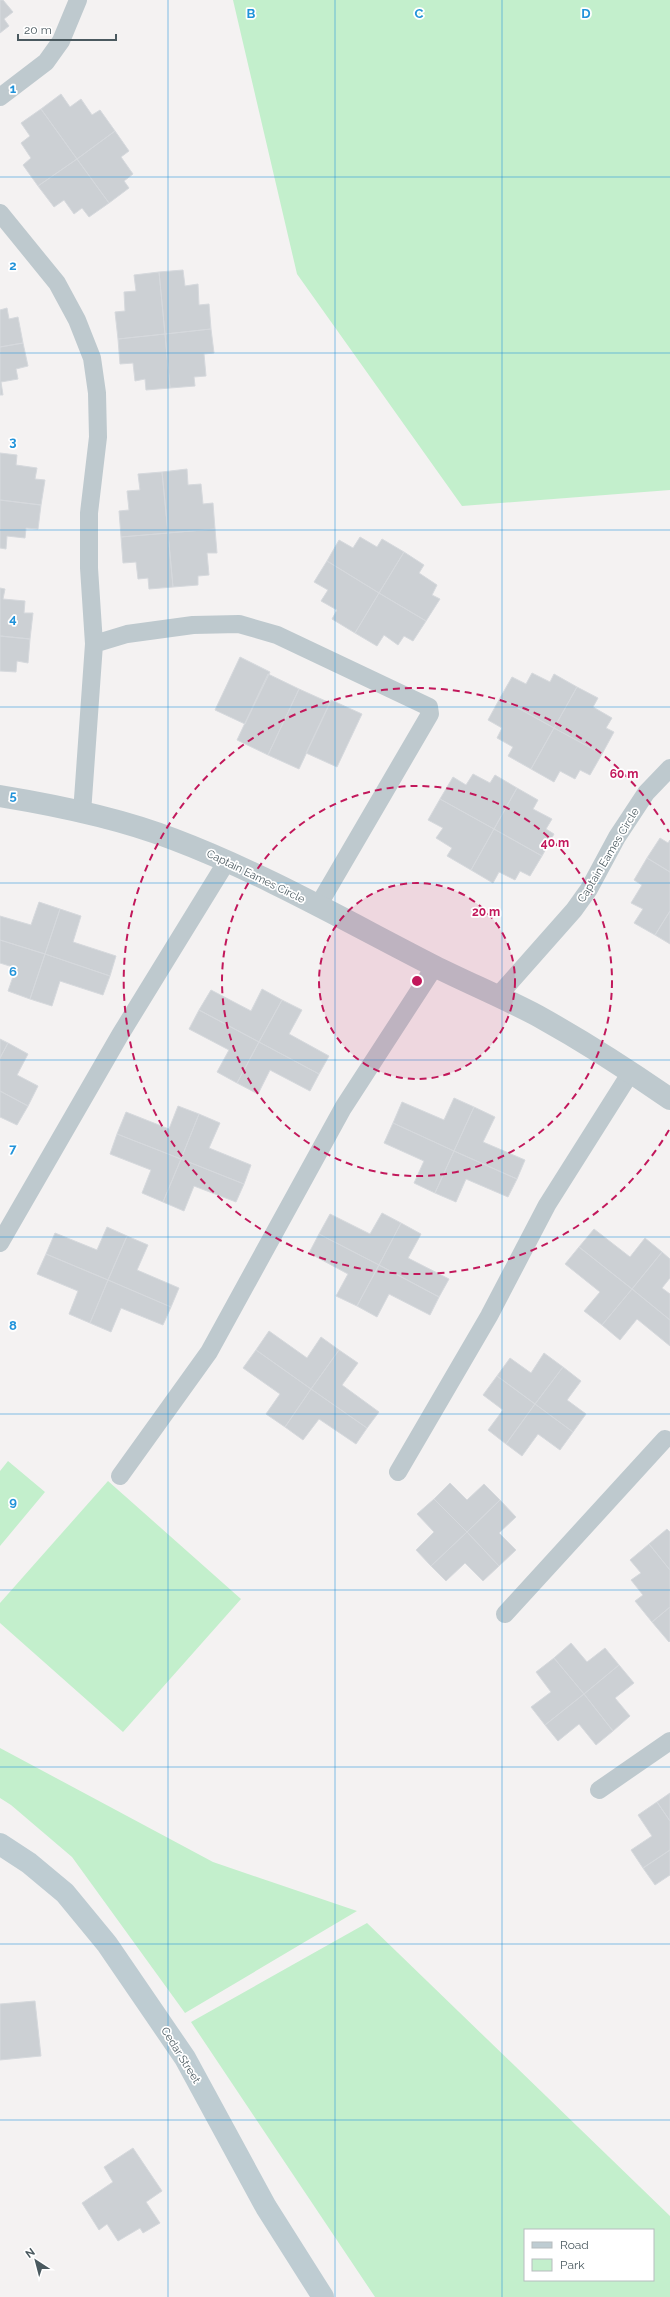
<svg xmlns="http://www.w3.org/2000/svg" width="670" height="2297" viewBox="0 0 670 2297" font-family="Raleway,sans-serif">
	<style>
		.green { fill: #c3efcc; fill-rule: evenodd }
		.building { fill: #ccd0d4; stroke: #d6d9dd }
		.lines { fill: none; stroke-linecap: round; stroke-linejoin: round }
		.lane { stroke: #bec9ce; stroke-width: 18 }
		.street { stroke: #bec9ce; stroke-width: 22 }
		.secondary { stroke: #beccd2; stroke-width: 22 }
		.grid { fill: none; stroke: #2193da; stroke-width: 1; stroke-opacity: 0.55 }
		.ring { fill: none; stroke: #c2185b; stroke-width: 2; stroke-dasharray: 7 5 }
		.labels { text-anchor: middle; stroke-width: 3.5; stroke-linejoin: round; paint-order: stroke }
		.street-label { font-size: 11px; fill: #4a595f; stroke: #fff }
		.grid-label { font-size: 13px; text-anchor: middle; font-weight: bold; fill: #2193da; stroke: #fff; stroke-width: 3.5; stroke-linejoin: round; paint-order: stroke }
		.centre { fill: #c2185b; stroke: #fff; stroke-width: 2 }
		.ring-label { font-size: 12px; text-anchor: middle; font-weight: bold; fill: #c2185b; stroke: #fff; stroke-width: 3.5; stroke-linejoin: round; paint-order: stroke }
	</style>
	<rect width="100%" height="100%" fill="#f4f2f2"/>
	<path class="green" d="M 233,0 L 670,0 L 670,490 L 462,506 L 297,274 Z
		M 8,1461 L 45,1492 L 0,1546 L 0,1471 Z
		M 108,1481 L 241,1599 L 123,1732 L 0,1623 L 0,1603 Z
		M 0,1748 L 213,1862 L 357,1911 L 185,2013 L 72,1857 L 11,1805 L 0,1798 Z
		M 367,1923 L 670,2216 L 670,2297 L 375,2297 L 191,2022 ZM 525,2230 L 653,2230 L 653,2280 L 525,2280 Z"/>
	<path class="building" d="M 0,0 L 3,0 L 13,12 L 4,19 L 9,26 L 0,33 Z
		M 61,94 L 70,107 L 81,99 L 92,115 L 100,110 L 115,131 L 77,159 L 41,109 Z
		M 41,109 L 77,159 L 38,186 L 23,165 L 31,158 L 21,143 L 30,136 L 21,123 Z
		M 115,131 L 129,151 L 121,157 L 133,174 L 124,181 L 129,188 L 109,203 L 77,159 Z
		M 77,159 L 109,203 L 89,217 L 82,208 L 74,214 L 64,200 L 54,207 L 38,186 Z
		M 183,270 L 185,286 L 198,284 L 199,305 L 209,304 L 211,329 L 165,334 L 159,272 Z
		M 159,272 L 165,334 L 118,339 L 115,312 L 125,311 L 124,292 L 136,291 L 134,275 Z
		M 7,308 L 9,319 L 18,317 L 23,343 L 0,347 L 0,310 Z
		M 211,329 L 214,353 L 204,354 L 206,376 L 194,377 L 195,386 L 170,388 L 165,334 Z
		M 165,334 L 170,388 L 146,390 L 145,379 L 135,381 L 133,363 L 120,364 L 118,339 Z
		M 23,343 L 28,366 L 16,369 L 18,379 L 1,382 L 3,395 L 0,395 L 0,347 Z
		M 0,453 L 17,455 L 16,465 L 37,468 L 35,479 L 45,480 L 41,505 L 0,500 Z
		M 187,469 L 188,485 L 201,484 L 203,504 L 213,503 L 215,529 L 168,533 L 162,472 Z
		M 162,472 L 168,533 L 121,537 L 119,511 L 129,510 L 127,491 L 140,490 L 138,474 Z
		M 0,500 L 41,505 L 38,529 L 26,528 L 25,538 L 7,536 L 6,549 L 0,548 Z
		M 215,529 L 217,553 L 207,553 L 209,575 L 198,576 L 198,585 L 173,587 L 168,533 Z
		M 168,533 L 173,587 L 149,589 L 148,578 L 138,579 L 136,562 L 123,563 L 121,537 Z
		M 360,537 L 377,547 L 382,539 L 404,552 L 379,593 L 327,561 L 339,540 L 353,548 Z
		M 404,552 L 424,565 L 419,573 L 437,585 L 432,595 L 440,599 L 426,621 L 379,593 Z
		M 327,561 L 379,593 L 355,633 L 332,619 L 337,610 L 321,601 L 328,590 L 314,582 Z
		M 0,588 L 5,589 L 3,599 L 25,601 L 24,613 L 33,613 L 30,639 L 0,636 Z
		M 379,593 L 426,621 L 413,641 L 404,636 L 398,645 L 384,635 L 377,646 L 355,633 Z
		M 0,636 L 30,639 L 28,663 L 17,661 L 16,672 L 0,671 Z
		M 240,657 L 270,672 L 245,724 L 215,710 Z
		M 532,673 L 550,682 L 554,674 L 577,687 L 554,728 L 500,698 L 512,677 L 526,684 Z
		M 268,674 L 299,689 L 268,755 L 237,740 Z
		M 577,687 L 598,698 L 593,707 L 612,718 L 606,728 L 614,732 L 602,754 L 554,728 Z
		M 299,689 L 330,703 L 299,769 L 268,755 Z
		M 500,698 L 554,728 L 531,769 L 508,756 L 513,747 L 497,738 L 502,728 L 488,720 Z
		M 331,700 L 362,714 L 337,767 L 306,753 Z
		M 554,728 L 602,754 L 590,775 L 580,770 L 575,779 L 560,771 L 554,782 L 531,769 Z
		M 473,774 L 490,783 L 495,775 L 517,788 L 494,829 L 440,799 L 453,777 L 466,785 Z
		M 517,788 L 538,800 L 533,809 L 552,819 L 546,829 L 554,834 L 542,856 L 494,829 Z
		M 440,799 L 494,829 L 471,870 L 447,856 L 452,848 L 436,838 L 443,828 L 428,820 Z
		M 494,829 L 542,856 L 530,876 L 520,871 L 515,880 L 499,872 L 493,883 L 471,870 Z
		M 660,838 L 668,843 L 670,840 L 670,872 L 647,858 Z
		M 647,858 L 670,872 L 670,911 L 655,935 L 634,923 L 643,909 L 631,903 L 642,885 L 634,880 Z
		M 39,902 L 60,909 L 45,954 L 0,940 L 0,916 L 31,925 Z
		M 60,909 L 81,916 L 73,942 L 116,956 L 110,976 L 45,954 Z
		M 670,911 L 670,944 L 655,935 Z
		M 0,940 L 45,954 L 30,999 L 8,991 L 16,968 L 0,963 Z
		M 45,954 L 110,976 L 103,995 L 60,981 L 52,1006 L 30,999 Z
		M 262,989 L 282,1000 L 259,1042 L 199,1010 L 211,990 L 251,1011 Z
		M 282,1000 L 302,1010 L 289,1034 L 329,1056 L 319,1074 L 259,1042 Z
		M 199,1010 L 259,1042 L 237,1083 L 217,1072 L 229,1050 L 189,1029 Z
		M 0,1039 L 8,1043 L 0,1058 Z
		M 259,1042 L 319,1074 L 310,1091 L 270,1070 L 258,1094 L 237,1083 Z
		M 8,1043 L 28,1054 L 17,1075 L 38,1086 L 28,1106 L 0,1091 L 0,1058 Z
		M 0,1091 L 28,1106 L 17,1125 L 0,1117 Z
		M 454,1098 L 474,1107 L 454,1151 L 393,1123 L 402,1102 L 444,1120 Z
		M 178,1106 L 199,1114 L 181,1159 L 117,1134 L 126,1112 L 169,1129 Z
		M 474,1107 L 495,1117 L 483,1142 L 525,1160 L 517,1179 L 454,1151 Z
		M 199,1114 L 220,1123 L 209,1148 L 251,1165 L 244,1184 L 181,1159 Z
		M 393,1123 L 454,1151 L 435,1193 L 414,1183 L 424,1161 L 384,1143 Z
		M 117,1134 L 181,1159 L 163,1202 L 142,1193 L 151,1170 L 110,1154 Z
		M 454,1151 L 517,1179 L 508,1197 L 466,1179 L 456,1202 L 435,1193 Z
		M 181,1159 L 244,1184 L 236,1202 L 194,1186 L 184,1211 L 163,1202 Z
		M 382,1213 L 401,1223 L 379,1265 L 319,1234 L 330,1214 L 370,1234 Z
		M 401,1223 L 421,1234 L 408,1258 L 449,1279 L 439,1297 L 379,1265 Z
		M 107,1227 L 127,1236 L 108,1280 L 46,1254 L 55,1233 L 97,1250 Z
		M 594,1229 L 630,1257 L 645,1238 L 662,1252 L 632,1289 L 579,1247 Z
		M 319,1234 L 379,1265 L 357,1306 L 336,1296 L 348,1274 L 309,1253 Z
		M 127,1236 L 148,1245 L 137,1270 L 179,1288 L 171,1307 L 108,1280 Z
		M 579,1247 L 632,1289 L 602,1325 L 584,1311 L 600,1292 L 565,1264 Z
		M 662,1252 L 670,1259 L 670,1278 L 662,1288 L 670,1294 L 670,1320 L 632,1289 Z
		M 46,1254 L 108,1280 L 90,1323 L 69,1314 L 78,1291 L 37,1274 Z
		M 379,1265 L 439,1297 L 430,1315 L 389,1294 L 377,1317 L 357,1306 Z
		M 108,1280 L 171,1307 L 163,1325 L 121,1308 L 111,1332 L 90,1323 Z
		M 632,1289 L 670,1320 L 670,1346 L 637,1319 L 620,1340 L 602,1325 Z
		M 269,1331 L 307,1358 L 321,1337 L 339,1350 L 311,1389 L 256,1350 Z
		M 256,1350 L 311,1389 L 285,1427 L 266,1414 L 280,1394 L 243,1368 Z
		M 339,1350 L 358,1363 L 342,1385 L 379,1412 L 367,1428 L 311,1389 Z
		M 544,1353 L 563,1367 L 535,1404 L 497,1376 L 510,1358 L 531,1373 Z
		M 563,1367 L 581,1381 L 567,1400 L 586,1414 L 573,1432 L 535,1404 Z
		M 497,1376 L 535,1404 L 506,1444 L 488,1430 L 503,1410 L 483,1395 Z
		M 311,1389 L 367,1428 L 356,1444 L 319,1419 L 303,1440 L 285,1427 Z
		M 535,1404 L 573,1432 L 560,1450 L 538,1434 L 522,1456 L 506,1444 Z
		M 450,1483 L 467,1500 L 484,1484 L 500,1500 L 467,1532 L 434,1499 Z
		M 434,1499 L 467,1532 L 431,1566 L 416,1550 L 434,1532 L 417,1514 Z
		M 500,1500 L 516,1517 L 499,1533 L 516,1550 L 499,1566 L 467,1532 Z
		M 667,1529 L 670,1532 L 670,1570 L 649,1544 Z
		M 467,1532 L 499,1566 L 483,1581 L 465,1563 L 446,1581 L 431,1566 Z
		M 649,1544 L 670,1570 L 670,1607 L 652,1622 L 635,1601 L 643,1595 L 631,1580 L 641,1573 L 630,1560 Z
		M 670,1607 L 670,1641 L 669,1642 L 652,1622 Z
		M 571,1643 L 587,1662 L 605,1648 L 619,1665 L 584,1694 L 554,1658 Z
		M 554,1658 L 584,1694 L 545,1725 L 531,1707 L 551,1692 L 536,1672 Z
		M 619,1665 L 634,1683 L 615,1698 L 630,1716 L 613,1731 L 584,1694 Z
		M 584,1694 L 613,1731 L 596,1745 L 579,1724 L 558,1741 L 545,1725 Z
		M 670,1793 L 670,1821 L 657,1802 Z
		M 657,1802 L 670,1821 L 670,1850 L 643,1868 L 631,1850 L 652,1836 L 638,1815 Z
		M 670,1850 L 670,1875 L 655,1885 L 643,1868 Z
		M 35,2001 L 41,2056 L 0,2060 L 0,2004 Z
		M 133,2148 L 162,2191 L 146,2202 L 160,2223 L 143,2233 L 140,2228 L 118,2241 L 107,2224 L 99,2230 L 82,2203 L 113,2182 L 104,2167 Z"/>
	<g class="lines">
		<path class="lane" d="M 0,97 L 46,62 L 61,41 L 78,0
			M 0,213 L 57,283 L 77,320 L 92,358 L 97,393 L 98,437 L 89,513 L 89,568 L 94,644 L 82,813
			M 94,644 L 127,634 L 193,625 L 239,624 L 277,635 L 429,707 L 430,714 L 318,906
			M 497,997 L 574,910 L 589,889 L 617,837 L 646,793 L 670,768
			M 0,1243 L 120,1035 L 227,861
			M 398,1472 L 489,1316 L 547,1205 L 631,1072
			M 120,1476 L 209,1352 L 343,1108 L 435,966
			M 505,1614 L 665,1439
			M 599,1790 L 670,1741"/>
		<path class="street" d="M 0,796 C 55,805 122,819 173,839 C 263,873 348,922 434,966 C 468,983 504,998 538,1016 C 583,1041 627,1069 670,1099"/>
		<path class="secondary" d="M 0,1844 L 29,1863 L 65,1893 L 107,1944 L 185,2058 L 266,2207 L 323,2297"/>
	</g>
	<path class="grid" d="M 168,0 L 168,2297M 335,0 L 335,2297M 502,0 L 502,2297M 0,177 L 670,177M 0,353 L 670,353M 0,530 L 670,530M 0,707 L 670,707M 0,883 L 670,883M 0,1060 L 670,1060M 0,1237 L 670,1237M 0,1414 L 670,1414M 0,1590 L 670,1590M 0,1767 L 670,1767M 0,1944 L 670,1944M 0,2120 L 670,2120"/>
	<circle cx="417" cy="981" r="98" fill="#c2185b" fill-opacity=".12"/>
	<g class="ring">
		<circle cx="417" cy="981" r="98"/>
		<circle cx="417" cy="981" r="195"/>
		<path d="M669 1130A293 293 0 1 1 669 832"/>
	</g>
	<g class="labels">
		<g class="street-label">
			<text transform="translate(608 855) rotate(-59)" y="4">Captain Eames Circle</text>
			<text transform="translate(256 876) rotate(26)" y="4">Captain Eames Circle</text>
			<text transform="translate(181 2055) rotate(58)" y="4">Cedar Street</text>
		</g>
	</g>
	<g class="grid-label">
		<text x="251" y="18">B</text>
		<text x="419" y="18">C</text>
		<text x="586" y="18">D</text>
		<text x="13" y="93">1</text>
		<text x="13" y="270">2</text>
		<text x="13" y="446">3</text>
		<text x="13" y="623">4</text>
		<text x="13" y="800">5</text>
		<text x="13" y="976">6</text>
		<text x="13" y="1153">7</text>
		<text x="13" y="1330">8</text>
		<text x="13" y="1506">9</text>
	</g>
	<circle cx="417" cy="981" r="6" class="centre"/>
	<g class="ring-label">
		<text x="624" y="778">60 m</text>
		<text x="555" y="847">40 m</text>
		<text x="486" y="916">20 m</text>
	</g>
	<rect x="524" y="2229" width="130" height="52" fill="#ffffff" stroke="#b7bdbf"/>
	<rect x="532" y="2242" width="20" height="6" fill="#beccd2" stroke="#b7bdbf"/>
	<text x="560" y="2249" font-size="12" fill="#4a595f">Road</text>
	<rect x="532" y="2259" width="20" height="12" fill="#c3efcc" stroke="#b7bdbf"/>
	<text x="560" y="2269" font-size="12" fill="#4a595f">Park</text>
	<g transform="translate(36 2261) rotate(324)" stroke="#ffffff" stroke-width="3" paint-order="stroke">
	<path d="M0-3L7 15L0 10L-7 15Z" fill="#4a595f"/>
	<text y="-6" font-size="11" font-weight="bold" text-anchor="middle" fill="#4a595f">N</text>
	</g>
	<path d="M18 34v6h98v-6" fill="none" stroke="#4a595f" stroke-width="2"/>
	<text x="24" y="34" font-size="12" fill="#4a595f" stroke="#ffffff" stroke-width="3" paint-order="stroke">20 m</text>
</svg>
